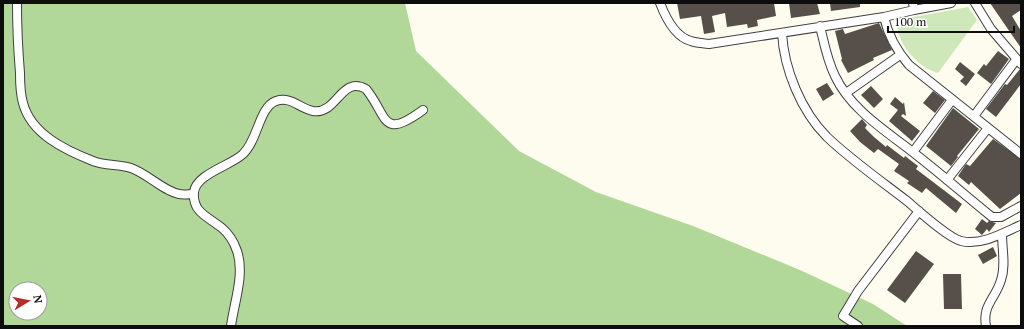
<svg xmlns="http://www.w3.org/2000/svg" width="1024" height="329" viewBox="0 0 1024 329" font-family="'PT Serif',serif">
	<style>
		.green { fill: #cee8b9 }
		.forest { fill: #b1d899; fill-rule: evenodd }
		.building { fill: #564f4a }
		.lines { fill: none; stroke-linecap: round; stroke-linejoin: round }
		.street-casing { stroke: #404040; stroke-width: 10 }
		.street { stroke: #fff; stroke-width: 8 }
	</style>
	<rect width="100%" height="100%" fill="#fefcee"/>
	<path class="green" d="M 968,7 L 977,20 L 938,73 C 918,68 895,42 897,20 Z"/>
	<path class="forest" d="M 3,3 L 405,3 L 416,51 L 519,151 L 596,192 L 693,226 L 800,270 L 873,304 L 907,326 L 3,326 ZM 16,289 L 40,289 L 40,313 L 16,313 Z"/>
	<path class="building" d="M 677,3 L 774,3 L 776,16 L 757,20 L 758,26 L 748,28 L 747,24 L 727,27 L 725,13 L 712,16 L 715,32 L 704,34 L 701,16 L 680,19 Z
		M 789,3 L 817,3 L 820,14 L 791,18 Z
		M 830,3 L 860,3 L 860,7 L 831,11 Z
		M 990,3 L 1021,3 L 1021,10 L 1012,16 L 1021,31 L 1021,48 Z
		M 879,23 L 892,50 L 873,58 L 874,60 L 848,73 L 841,60 L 842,59 L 835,31 L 843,29 L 845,34 Z
		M 998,51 L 1009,59 L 991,84 L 977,73 L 984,64 L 986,66 Z
		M 960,62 L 975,74 L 966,86 L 960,81 L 964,77 L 955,69 Z
		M 1020,69 L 1021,84 L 996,117 L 986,109 L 1005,84 L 1007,85 Z
		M 827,83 L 834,94 L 823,101 L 816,89 Z
		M 871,86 L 883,99 L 874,108 L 861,95 Z
		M 933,91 L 945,100 L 935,113 L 923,103 Z
		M 895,97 L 903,104 L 904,102 L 906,116 L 903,114 L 901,116 L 920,131 L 912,141 L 889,121 L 898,110 L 890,104 Z
		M 953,108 L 979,129 L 957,156 L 958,157 L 951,166 L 926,146 Z
		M 862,119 L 867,125 L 865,128 L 874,137 L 886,147 L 887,145 L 904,158 L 905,156 L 918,166 L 916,169 L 962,204 L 956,213 L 926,188 L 922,193 L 907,183 L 909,181 L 894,171 L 899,164 L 878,149 L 874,153 L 860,142 L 850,131 Z
		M 993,139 L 1021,159 L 1021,193 L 1000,209 L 971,182 L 969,185 L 958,176 L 966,164 L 970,166 Z
		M 982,219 L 987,223 L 989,221 L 996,223 L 989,232 L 987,229 L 982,235 L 975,229 Z
		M 993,247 L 997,256 L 983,264 L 978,255 Z
		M 916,251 L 934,264 L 905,303 L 887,290 Z
		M 943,274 L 961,274 L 962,309 L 944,309 Z"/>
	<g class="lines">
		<g class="street-casing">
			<path id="street" d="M 17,3 C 17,27 18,49 20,73 C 20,83 20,93 23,103 C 31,134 65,150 93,161 C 105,166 119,164 131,168 C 148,174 163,191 179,194 C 184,195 189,194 194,194
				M 660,3 C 665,16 675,37 691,41 C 696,43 703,43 709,44 L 884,17 L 914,10 L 913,3
				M 975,3 L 991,29 L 1021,64
				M 914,10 L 951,3
				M 884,17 C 888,35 897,51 909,65 L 1021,154
				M 820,26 C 824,43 827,60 835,76 C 851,110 886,131 914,153 C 941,174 966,196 992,217 L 1001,217 L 1021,206
				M 782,33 C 784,69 801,111 827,137 C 850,159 881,181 907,201 C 919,211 947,237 961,241 C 981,246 1003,233 1021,225
				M 846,93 L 900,55
				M 974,116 L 1016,60
				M 913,152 L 952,100
				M 947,180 L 988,128
				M 231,326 C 234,303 245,274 237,251 C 234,242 229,234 222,228 C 209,217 192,213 194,192 C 196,174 232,165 243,154 C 258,140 259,107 276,101 C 291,96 299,108 313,111 C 337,115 341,75 366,89 C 388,116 381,141 423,110
				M 858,326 L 843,316 L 858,291 L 919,211
				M 986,326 C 982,305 996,298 1001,280 C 1006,266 1002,249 1002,234"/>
		</g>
		<use href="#street" class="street"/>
	</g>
	<rect width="1024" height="329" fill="none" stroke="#0d0d0d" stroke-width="8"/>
	<g transform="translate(28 301) rotate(80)"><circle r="19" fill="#ffffff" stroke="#9e9e9e"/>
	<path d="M0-3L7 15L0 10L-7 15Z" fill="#b82d2a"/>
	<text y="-6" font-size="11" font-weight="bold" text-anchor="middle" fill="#0d0d0d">N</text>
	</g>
	<path d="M888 26v6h126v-6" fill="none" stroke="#0d0d0d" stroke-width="2"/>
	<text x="894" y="26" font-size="12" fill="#0d0d0d" stroke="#ffffff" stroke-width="3" paint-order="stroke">100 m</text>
</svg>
